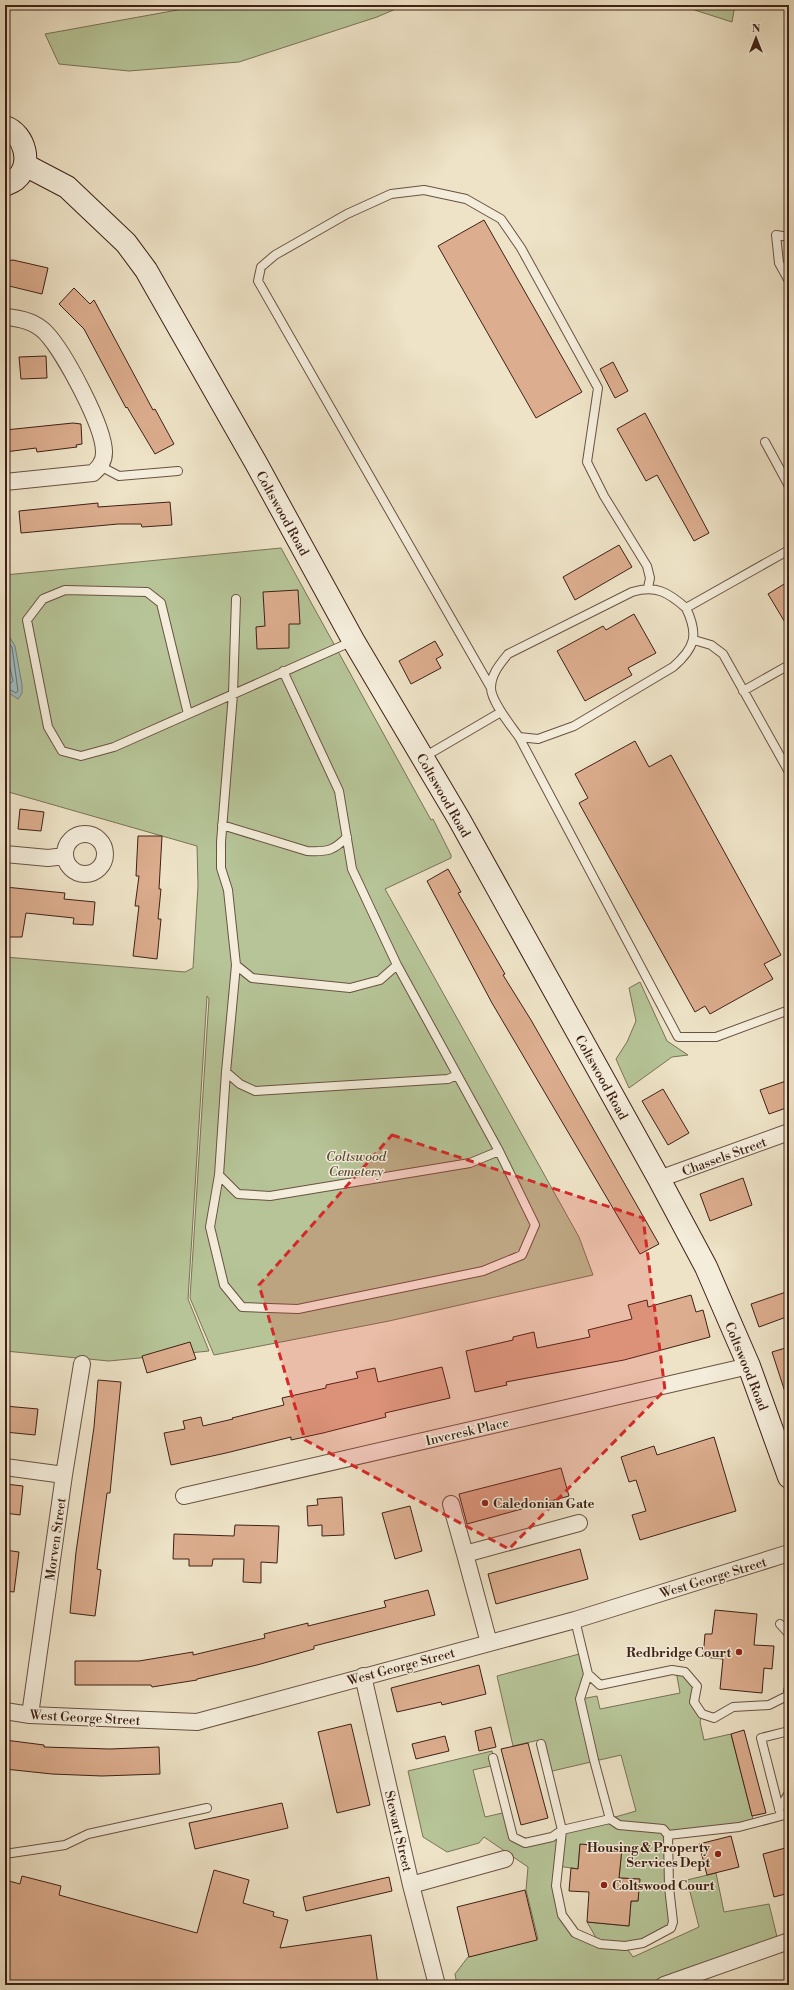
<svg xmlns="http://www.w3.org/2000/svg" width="794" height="1990" viewBox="0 0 794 1990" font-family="'Libre Bodoni',serif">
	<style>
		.green { fill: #b6c497; stroke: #7a7256; fill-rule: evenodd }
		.water { fill: #9dbcbf; stroke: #777e7b }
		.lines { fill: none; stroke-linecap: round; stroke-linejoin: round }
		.shore { stroke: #6e6e6a; stroke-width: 1 }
		.stream { stroke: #777e7b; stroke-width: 5 }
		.building { fill: #dcad8e; stroke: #3e2116 }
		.lane-casing { stroke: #6a5242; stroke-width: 10 }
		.street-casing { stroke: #6a5242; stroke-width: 18 }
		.secondary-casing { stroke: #3e2116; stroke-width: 24 }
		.lane { stroke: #f4eddb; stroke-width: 8 }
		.street { stroke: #f4eddb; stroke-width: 16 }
		.secondary { stroke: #f4eddb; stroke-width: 22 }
		.marked { fill: #d62828; fill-opacity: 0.2; stroke: #d62828; stroke-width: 3; stroke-dasharray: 8 5; stroke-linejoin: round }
		.poi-dot { fill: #8f2418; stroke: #f4eddb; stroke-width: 1.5 }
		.labels { text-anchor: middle; stroke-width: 3; stroke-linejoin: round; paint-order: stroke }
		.street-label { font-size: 13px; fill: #3e2116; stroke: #f4eddb }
		.park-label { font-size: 13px; font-style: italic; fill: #5c4a36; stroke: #f4eddb }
		.poi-label { font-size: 13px; font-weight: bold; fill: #3e2116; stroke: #f4eddb; text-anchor: start }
	</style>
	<rect width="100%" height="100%" fill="#eee3c7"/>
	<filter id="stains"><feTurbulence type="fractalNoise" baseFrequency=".005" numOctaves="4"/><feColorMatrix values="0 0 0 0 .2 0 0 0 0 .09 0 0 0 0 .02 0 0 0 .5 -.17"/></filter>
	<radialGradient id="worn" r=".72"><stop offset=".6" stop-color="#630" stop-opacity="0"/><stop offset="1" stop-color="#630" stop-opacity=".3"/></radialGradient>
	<path class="green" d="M 205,5 L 405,5 L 377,17 L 239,62 L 129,71 L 59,64 L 45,34 Z
		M 679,5 L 735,5 L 732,22 Z
		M 281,548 L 431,820 L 433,819 L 451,855 L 451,858 L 385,889 L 579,1237 L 593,1275 L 389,1321 L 214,1355 L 190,1298 L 209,999 L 207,996 L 188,1299 L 209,1351 L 109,1361 L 5,1351 L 5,957 L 185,972 L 193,968 L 198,886 L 197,846 L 5,791 L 5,575 Z
		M 640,982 L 667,1041 L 688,1055 L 672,1057 L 629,1088 L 616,1059 L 627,1042 L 636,1021 L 629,988 Z
		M 583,1653 L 588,1674 L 581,1699 L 597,1696 L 600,1709 L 680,1693 L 676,1671 L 697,1686 L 694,1702 L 702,1714 L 700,1722 L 704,1740 L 731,1734 L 754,1823 L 668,1835 L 671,1928 L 625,1946 L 633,1957 L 699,1927 L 687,1880 L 716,1873 L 724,1912 L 769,1904 L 779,1945 L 664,1985 L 457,1985 L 455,1974 L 468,1957 L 538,1939 L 526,1890 L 528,1867 L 484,1837 L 479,1843 L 447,1852 L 423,1837 L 408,1771 L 492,1751 L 495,1765 L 473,1770 L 485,1817 L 507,1812 L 513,1837 L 525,1843 L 636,1811 L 621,1755 L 548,1772 L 539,1740 L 513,1746 L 497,1676 ZM 580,1845 L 622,1848 L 619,1878 L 639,1879 L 638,1901 L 631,1901 L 629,1926 L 587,1922 L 599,1943 L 575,1933 L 562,1915 L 558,1866 L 578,1869 Z"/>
	<path class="water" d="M 5,634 L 9,636 L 15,646 L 22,685 L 22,693 L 18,699 L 5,690 Z"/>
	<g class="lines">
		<path class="shore" d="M 5,639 L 12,647 L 18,691 L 16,693 L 5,687
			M 5,646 L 13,681 L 11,683 L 5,682"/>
		<path class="stream" d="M 772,5 L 789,9"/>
	</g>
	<path class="building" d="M 484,220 L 582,392 L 536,418 L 438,246 Z
		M 13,260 L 48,268 L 42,294 L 5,285 L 5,261 Z
		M 74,288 L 90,304 L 94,300 L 153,410 L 155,409 L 174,444 L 155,454 L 127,407 L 126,408 L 84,329 L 59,304 Z
		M 46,356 L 47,378 L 21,379 L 19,357 Z
		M 613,362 L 628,391 L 615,398 L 600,369 Z
		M 645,413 L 709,533 L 694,541 L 657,475 L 646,481 L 617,429 Z
		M 73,423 L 81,424 L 82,444 L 76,445 L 77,447 L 37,452 L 36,448 L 5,452 L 5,430 Z
		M 170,502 L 172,525 L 142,527 L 141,524 L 118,524 L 21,533 L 19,511 L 98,503 L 98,507 Z
		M 619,545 L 632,567 L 575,600 L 563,577 Z
		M 789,581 L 789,629 L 768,594 Z
		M 298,590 L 300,624 L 289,624 L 289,648 L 257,649 L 256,627 L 265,626 L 263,592 Z
		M 634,614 L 656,653 L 628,668 L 632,675 L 585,701 L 557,651 L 603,626 L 606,630 Z
		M 435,641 L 443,655 L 436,659 L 441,668 L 411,684 L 399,661 Z
		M 635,741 L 649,767 L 671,755 L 781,955 L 764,964 L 773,979 L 710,1014 L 705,1006 L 695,1012 L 579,803 L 588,798 L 575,774 Z
		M 20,809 L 44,812 L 41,831 L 18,829 Z
		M 138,836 L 162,836 L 159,889 L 161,889 L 158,919 L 161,919 L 157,959 L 133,956 L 139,906 L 135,906 L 139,876 L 136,876 Z
		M 448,869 L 461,892 L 458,893 L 505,974 L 503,975 L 531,1020 L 659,1244 L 640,1254 L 492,1003 L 427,881 Z
		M 5,887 L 65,893 L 64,899 L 95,902 L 93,925 L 73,924 L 74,918 L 26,913 L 22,937 L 7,937 L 8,909 L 5,909 Z
		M 789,1080 L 789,1107 L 769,1114 L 760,1090 Z
		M 663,1089 L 689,1133 L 668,1145 L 642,1101 Z
		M 743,1178 L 752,1205 L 710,1221 L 700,1194 Z
		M 789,1291 L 789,1316 L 759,1327 L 751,1304 Z
		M 691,1295 L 696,1312 L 703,1310 L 710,1337 L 624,1360 L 506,1382 L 507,1385 L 475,1392 L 466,1351 L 513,1340 L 513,1337 L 534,1332 L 537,1348 L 590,1337 L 588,1330 L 632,1319 L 628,1305 L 647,1300 L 648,1307 Z
		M 190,1342 L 196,1359 L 147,1373 L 142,1356 Z
		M 789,1347 L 789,1395 L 786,1395 L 772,1352 Z
		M 442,1367 L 450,1398 L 385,1413 L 386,1417 L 323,1433 L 291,1440 L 291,1437 L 226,1453 L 171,1465 L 164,1433 L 185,1429 L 183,1421 L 201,1417 L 203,1426 L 233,1419 L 232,1418 L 284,1405 L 282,1398 L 326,1388 L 326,1385 L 358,1378 L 356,1372 L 375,1368 L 378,1382 Z
		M 98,1380 L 121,1382 L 110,1493 L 107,1493 L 97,1569 L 101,1570 L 95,1616 L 70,1613 L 76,1552 L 94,1427 Z
		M 5,1406 L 38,1409 L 35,1435 L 5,1432 Z
		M 714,1437 L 736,1511 L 640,1540 L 632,1515 L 646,1511 L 636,1480 L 629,1482 L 621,1457 L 654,1446 L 657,1455 Z
		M 561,1468 L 569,1496 L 467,1524 L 459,1494 Z
		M 5,1484 L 23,1486 L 20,1515 L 5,1513 Z
		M 342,1497 L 344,1535 L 322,1536 L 322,1525 L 308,1526 L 307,1506 L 318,1505 L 317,1499 Z
		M 410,1506 L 422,1551 L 395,1559 L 382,1513 Z
		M 235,1525 L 279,1526 L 277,1563 L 261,1562 L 261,1583 L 243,1582 L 244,1559 L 213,1559 L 212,1566 L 189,1566 L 189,1559 L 173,1559 L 174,1534 L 234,1536 Z
		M 580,1549 L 588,1579 L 496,1604 L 488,1574 Z
		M 5,1550 L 19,1552 L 14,1592 L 5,1591 Z
		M 428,1590 L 435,1615 L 314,1646 L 314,1649 L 257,1665 L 197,1679 L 197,1680 L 152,1687 L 151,1685 L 75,1685 L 75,1661 L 139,1661 L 193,1652 L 193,1655 L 265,1638 L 264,1634 L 308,1623 L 308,1626 L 386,1607 L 384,1601 Z
		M 715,1610 L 757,1614 L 754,1645 L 774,1646 L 772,1669 L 764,1668 L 762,1693 L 720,1689 L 723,1659 L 703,1657 L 705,1634 L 712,1634 Z
		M 479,1665 L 486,1694 L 442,1705 L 441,1702 L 397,1712 L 391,1688 Z
		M 351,1724 L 370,1805 L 337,1813 L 318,1732 Z
		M 491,1727 L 496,1747 L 479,1751 L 475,1731 Z
		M 744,1730 L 766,1813 L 752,1816 L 731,1734 Z
		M 445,1736 L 449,1751 L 416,1759 L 412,1744 Z
		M 5,1740 L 44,1745 L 44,1747 L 110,1749 L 159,1747 L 160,1774 L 102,1776 L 52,1774 L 5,1769 Z
		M 528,1743 L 548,1818 L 521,1825 L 501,1749 Z
		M 282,1803 L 288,1828 L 195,1849 L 189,1823 Z
		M 731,1836 L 739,1867 L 707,1875 L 699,1844 Z
		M 580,1844 L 622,1848 L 619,1878 L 640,1879 L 638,1901 L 631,1901 L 629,1926 L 587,1922 L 589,1892 L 569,1891 L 571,1868 L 578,1869 Z
		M 789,1847 L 789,1893 L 774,1897 L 763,1854 Z
		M 214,1870 L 249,1880 L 243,1903 L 274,1912 L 273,1916 L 288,1920 L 280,1948 L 371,1935 L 378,1985 L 5,1985 L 5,1896 L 9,1881 L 20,1884 L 22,1876 L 61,1886 L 59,1895 L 197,1933 Z
		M 389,1877 L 392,1891 L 306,1911 L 303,1897 Z
		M 525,1890 L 537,1940 L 469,1957 L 457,1907 Z"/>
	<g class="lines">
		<g class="lane-casing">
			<path id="lane" d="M 789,237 L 776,235 L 779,263 L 789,281
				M 765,442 L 789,486
				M 100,466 L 119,476 L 178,471
				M 789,550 L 686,608 C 668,592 656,585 632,592 L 508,654 C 500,664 491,674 491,688 C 491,701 511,726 519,737 L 678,1037 L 716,1037 L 789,1010
				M 236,599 L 233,694 L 221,842 L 221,868 L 228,890 L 236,965 L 252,978 L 350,988 L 380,980 L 397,965 L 352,869 L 339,791 L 283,671
				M 694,640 L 711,645 L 723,654 L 789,772
				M 491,688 L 258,281 L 261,267 L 275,255 L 347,214 L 391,194 L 424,190 L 466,199 L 501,219 L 521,248 L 598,388 L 587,462 L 604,496 L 647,566 L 650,578 L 648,588
				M 743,691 L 789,665
				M 188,714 L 161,603 L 147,592 L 65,590 L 43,599 L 27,620 L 48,727 L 62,751 L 81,756 L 114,747 L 353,641
				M 519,737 L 538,739 L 574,726 L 673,667 C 695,648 699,635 686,608
				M 424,757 L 501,712
				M 222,825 L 307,851 C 328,852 333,851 347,837
				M 236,965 L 226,1072 L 219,1175 L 238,1194 L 270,1196 L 470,1163 L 499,1151 L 397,965
				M 226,1072 L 240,1084 L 255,1091 L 448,1079 L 457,1075
				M 219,1175 L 210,1227 L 224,1285 L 242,1307 L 298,1309 L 483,1271 L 522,1255 L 535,1225 L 499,1151
				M 780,1624 L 789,1634
				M 588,1674 L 600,1685 L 672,1670 L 685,1672 L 697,1686 L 694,1702 L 702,1714 L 714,1718 L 733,1707 L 769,1705 L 787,1696 L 789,1687
				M 541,1744 L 562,1830 L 556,1886 L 562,1915 L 575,1933 L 600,1944 L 625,1946 L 643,1943 L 671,1928 L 673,1922 L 669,1887 L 668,1835 L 663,1829 L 619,1825 L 610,1819 L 594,1760 L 580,1699 L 588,1674 L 575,1620
				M 493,1758 L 513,1837 L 525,1843 L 552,1837 L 562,1830 L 610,1819
				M 779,1809 L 789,1793
				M 668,1835 L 739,1827 L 781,1816 L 761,1738 L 789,1731
				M 5,1854 L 65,1845 L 88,1834 L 207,1808"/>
		</g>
		<g class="street-casing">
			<path id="street" d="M 5,317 C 20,318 36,322 46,333 C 64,352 105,428 104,453 C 104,462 99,468 93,473 L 5,482
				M65 854a20 20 0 1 1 40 0a20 20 0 1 1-40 0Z
				M 5,854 L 48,858 L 65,856
				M 659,1179 L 789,1132
				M 5,1467 L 64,1475
				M 184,1496 L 749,1366
				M 451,1504 L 465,1554
				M 489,1643 L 465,1554 L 579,1523
				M 363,1676 L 411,1885 L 437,1985
				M 5,1711 L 30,1715 L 197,1722 L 575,1620 L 789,1553
				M 30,1715 L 64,1475 L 82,1364
				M 411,1885 L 505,1859
				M 664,1985 L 789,1941"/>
		</g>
		<g class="secondary-casing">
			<path id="secondary" d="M 5,127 C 25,134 33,165 16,179 C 13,182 8,183 5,185
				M 25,165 L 67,187 L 126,243 L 146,270 L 256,463 L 353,640 L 459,819 L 659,1179 L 706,1267 L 749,1366 L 789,1477"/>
		</g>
		<use href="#lane" class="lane"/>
		<use href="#street" class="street"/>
		<use href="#secondary" class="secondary"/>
	</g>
	<path class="marked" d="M 392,1135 L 643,1218 L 665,1390 L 509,1549 L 305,1440 L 259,1285 Z"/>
	<g class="poi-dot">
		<circle cx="485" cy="1503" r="4"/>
		<circle cx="739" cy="1652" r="4"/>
		<circle cx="718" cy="1854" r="4"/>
		<circle cx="604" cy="1885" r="4"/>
	</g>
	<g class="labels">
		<g class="street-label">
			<text transform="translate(283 513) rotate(61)" y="5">Coltswood Road</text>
			<text transform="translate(444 795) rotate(60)" y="5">Coltswood Road</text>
			<text transform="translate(602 1077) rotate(61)" y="5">Coltswood Road</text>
			<text transform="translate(724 1156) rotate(-20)" y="5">Chassels Street</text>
			<text transform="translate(747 1366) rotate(68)" y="5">Coltswood Road</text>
			<text transform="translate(467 1431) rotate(-13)" y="5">Inveresk Place</text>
			<text transform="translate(55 1539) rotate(-82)" y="5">Morven Street</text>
			<text transform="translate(713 1577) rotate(-17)" y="5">West George Street</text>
			<text transform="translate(401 1666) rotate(-15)" y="5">West George Street</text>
			<text transform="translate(85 1717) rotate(3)" y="5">West George Street</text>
			<text transform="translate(399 1831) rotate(77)" y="5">Stewart Street</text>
		</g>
		<g class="park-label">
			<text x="356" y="1161">Coltswood<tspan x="356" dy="15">Cemetery</tspan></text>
		</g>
		<g class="poi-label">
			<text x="493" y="1508">Caledonian Gate</text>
			<text x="731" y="1657" text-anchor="end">Redbridge Court</text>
			<text x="710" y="1852" text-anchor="end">Housing &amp; Property<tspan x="710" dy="15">Services Dept</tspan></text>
			<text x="612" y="1890">Coltswood Court</text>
		</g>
	</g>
	<rect width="794" height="1990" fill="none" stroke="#eee3c7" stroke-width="20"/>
	<rect x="6" y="6" width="782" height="1978" fill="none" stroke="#3e2116" stroke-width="2"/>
	<rect x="10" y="10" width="774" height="1970" fill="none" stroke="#3e2116"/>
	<g transform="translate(756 38)" stroke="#f4eddb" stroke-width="3" paint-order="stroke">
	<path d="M0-3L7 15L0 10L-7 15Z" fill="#3e2116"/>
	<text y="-6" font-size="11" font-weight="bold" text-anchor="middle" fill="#3e2116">N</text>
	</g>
	<rect width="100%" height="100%" filter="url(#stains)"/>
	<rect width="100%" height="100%" fill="url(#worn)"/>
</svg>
